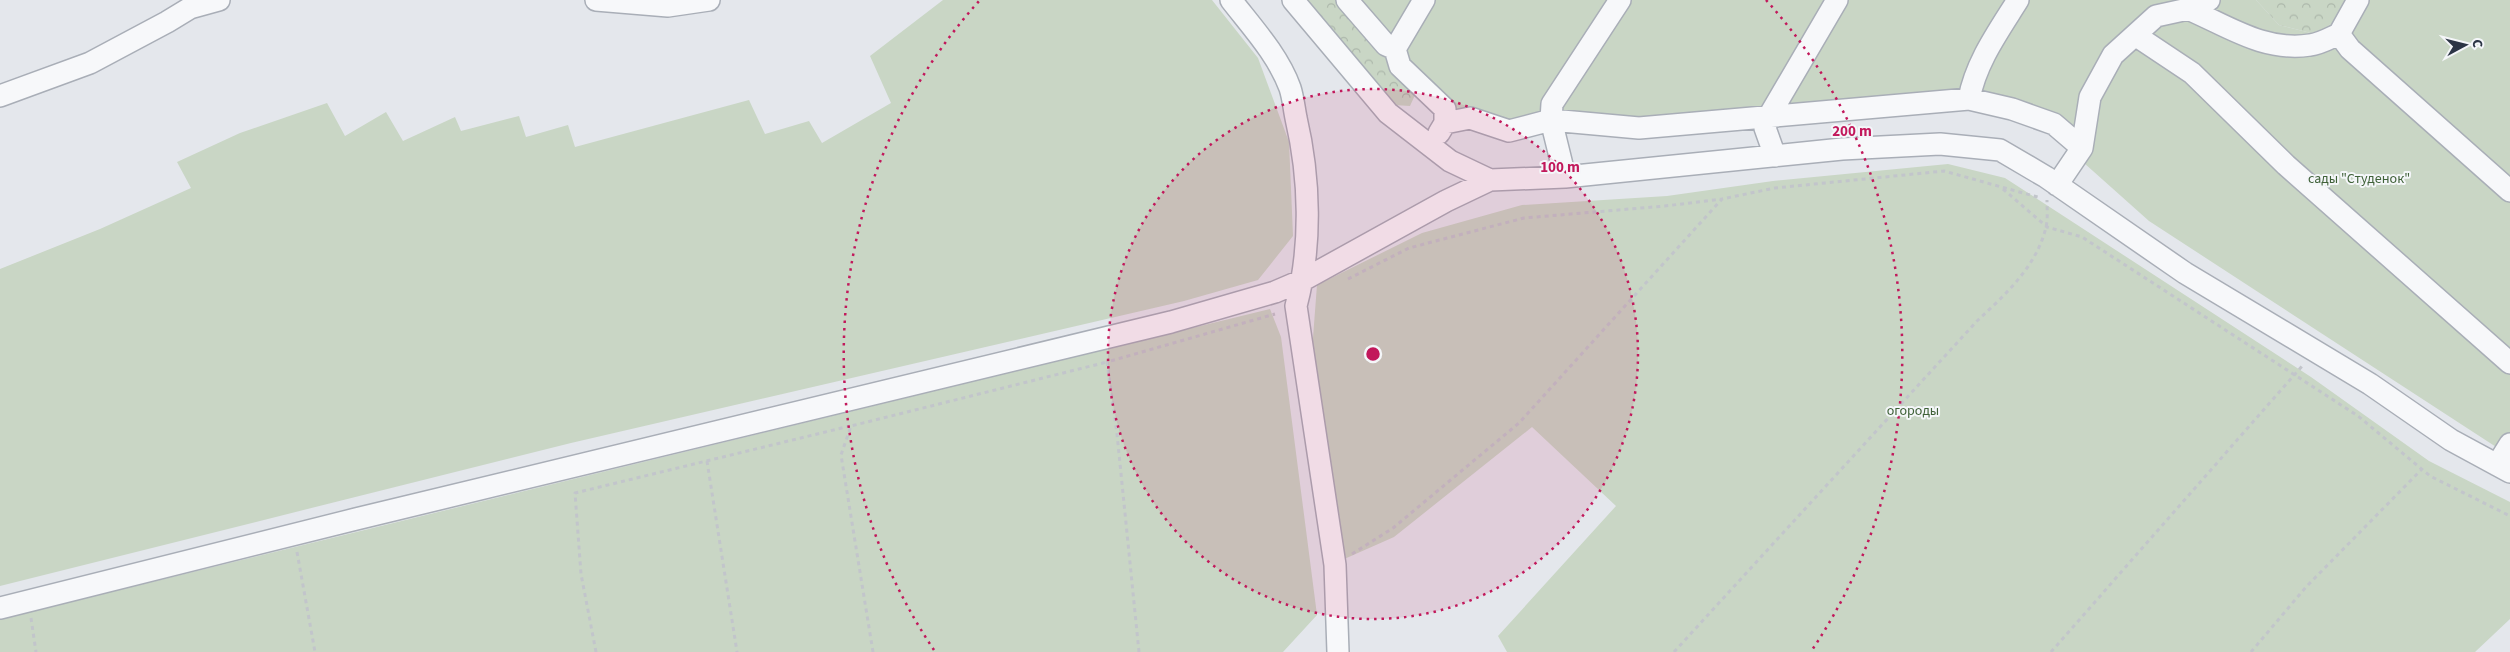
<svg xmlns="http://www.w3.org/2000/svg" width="2510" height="652" viewBox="0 0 2510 652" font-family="'Source Sans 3',sans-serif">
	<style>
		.forest { fill: url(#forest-crowns) }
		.garden { fill: #c9d6c5 }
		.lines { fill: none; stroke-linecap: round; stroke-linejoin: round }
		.minor-casing { stroke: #a9aeb7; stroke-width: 24 }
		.path { stroke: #c2c5cb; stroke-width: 3; stroke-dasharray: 4 4; stroke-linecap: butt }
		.minor { stroke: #f7f8fa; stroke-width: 21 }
		.ring { fill: none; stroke: #c2185b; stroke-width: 2.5; stroke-dasharray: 2.5 5 }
		.labels { text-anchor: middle; stroke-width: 4; stroke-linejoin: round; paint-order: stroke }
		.park-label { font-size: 14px; fill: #3f6138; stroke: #f4f6f9 }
		.centre { fill: #c2185b; stroke: #f4f6f9; stroke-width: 2.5 }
		.ring-label { font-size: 15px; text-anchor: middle; font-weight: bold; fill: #c2185b; stroke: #f4f6f9; stroke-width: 4; stroke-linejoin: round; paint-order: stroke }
	</style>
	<defs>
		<pattern id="forest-crowns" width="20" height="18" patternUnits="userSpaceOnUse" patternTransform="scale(1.25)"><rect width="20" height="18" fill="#c9d6c5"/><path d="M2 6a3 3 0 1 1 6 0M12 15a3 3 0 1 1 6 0" fill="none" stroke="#adb8ab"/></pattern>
	</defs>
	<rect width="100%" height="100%" fill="#e4e7ec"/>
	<path class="forest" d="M 1306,0 L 1336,0 L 1410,85 L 1415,95 L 1410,106 L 1394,105 Z
		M 2256,0 L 2348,0 L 2345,15 L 2315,34 L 2279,25 Z"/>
	<path class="garden" d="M 943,0 L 1212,0 L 1258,58 L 1289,142 L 1293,236 L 1258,280 L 1184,301 L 571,443 L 0,586 L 0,269 L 100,229 L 191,188 L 177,162 L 240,133 L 327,103 L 345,136 L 386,112 L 403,141 L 455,117 L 461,131 L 519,116 L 526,137 L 568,125 L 575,147 L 749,100 L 765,134 L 809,121 L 822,143 L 891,103 L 870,56 Z
		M 1336,0 L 2256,0 L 2279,25 L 2315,34 L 2345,15 L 2348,0 L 2510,0 L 2510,456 L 2149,221 L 2047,130 L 1965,108 L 1561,129 L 1475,130 L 1410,85 Z
		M 1948,164 L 2005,178 L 2311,377 L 2429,461 L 2510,502 L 2510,619 L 2475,652 L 1507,652 L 1498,636 L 1616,506 L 1532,427 L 1394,537 L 1342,560 L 1312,351 L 1317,285 L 1422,233 L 1522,205 L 1667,196 L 1773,181 Z
		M 1270,309 L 1281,337 L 1317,615 L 1283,652 L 0,652 L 0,619 Z"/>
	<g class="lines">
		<g class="minor-casing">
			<path id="minor" d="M 596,0 L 668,6 L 709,0
				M 1231,0 C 1252,27 1278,55 1290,88 C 1293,97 1294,108 1296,118 C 1310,178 1312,246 1296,306 L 1335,565 L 1338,652
				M 1293,0 L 1388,113 L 1450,161 L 1490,180 L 1565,177 L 1842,149 L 1940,144 L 2000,150 L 2046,177 L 2185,273 L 2370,384 L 2451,440 L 2510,472
				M 1347,0 L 1386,45 L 1395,49
				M 1424,0 L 1395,49 L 1400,66 L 1445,109 L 1445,123 L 1439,133
				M 2188,9 C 2228,26 2264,52 2310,45 C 2320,44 2330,38 2339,34 L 2358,0
				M 2339,34 L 2350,49 L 2510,191
				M 2135,35 L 2192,73 L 2286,165 L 2510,363
				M 0,96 L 90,63 L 167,22 L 190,8 L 219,0
				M 1969,99 C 1976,62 1998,32 2018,0
				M 1445,123 L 1470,118 L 1509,131 L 1551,120 L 1552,104 L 1620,0
				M 1775,156 L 1765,128 L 1769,116 L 1837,0
				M 1565,177 L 1551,120 L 1639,128 L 1969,99 L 2012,109 L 2054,124 L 2082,148
				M 2057,185 L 2082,148 L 2090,97 L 2113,55 L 2156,16 L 2188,9 L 2209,0
				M 2497,465 L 2510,444
				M 0,608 L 356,519 L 1171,322 L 1275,292 L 1303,280 L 1446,201 L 1490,180"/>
		</g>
		<path class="path" d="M 2003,189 L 2047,227 L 2082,237 L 2358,416 L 2430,476 L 2510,516
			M 1348,279 L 1409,248 L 1524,218 L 1665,206 L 1722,199
			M 707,461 L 737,652
			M 297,552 L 315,652
			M 1352,554 L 1393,528 L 1519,423 L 1722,199 L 1775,188 L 1944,171 L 2041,198
			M 31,618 L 36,652
			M 596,652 L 581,574 L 575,493 L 850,426
			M 873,652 L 841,455 L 851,426 L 1107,362
			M 1139,652 L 1117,434 L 1107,362 L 1275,314
			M 1674,652 L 1977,321 C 2005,295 2037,266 2046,227 C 2048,219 2047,209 2047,200
			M 2051,652 L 2303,365
			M 2251,652 L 2306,587 L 2422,469"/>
		<use href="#minor" class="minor"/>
	</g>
	<circle cx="1373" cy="354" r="265" fill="#c2185b" fill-opacity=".12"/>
	<g class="ring">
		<circle cx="1373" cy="354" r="265"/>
		<path d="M934 650A529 529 0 0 1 980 0M1766 0A529 529 0 0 1 1812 650"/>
	</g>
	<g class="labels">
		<g class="park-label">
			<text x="2359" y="183">сады "Студенок"</text>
			<text x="1913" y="415">огороды</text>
		</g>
	</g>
	<circle cx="1373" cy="354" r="8" class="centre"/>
	<g class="ring-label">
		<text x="1852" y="136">200 m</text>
		<text x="1560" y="172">100 m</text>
	</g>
	<g transform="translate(2465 45) rotate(83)" stroke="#f4f6f9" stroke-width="4" paint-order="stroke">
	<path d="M0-4L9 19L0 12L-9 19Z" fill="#2b3445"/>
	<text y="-8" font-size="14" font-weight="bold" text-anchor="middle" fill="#2b3445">С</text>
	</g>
</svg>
